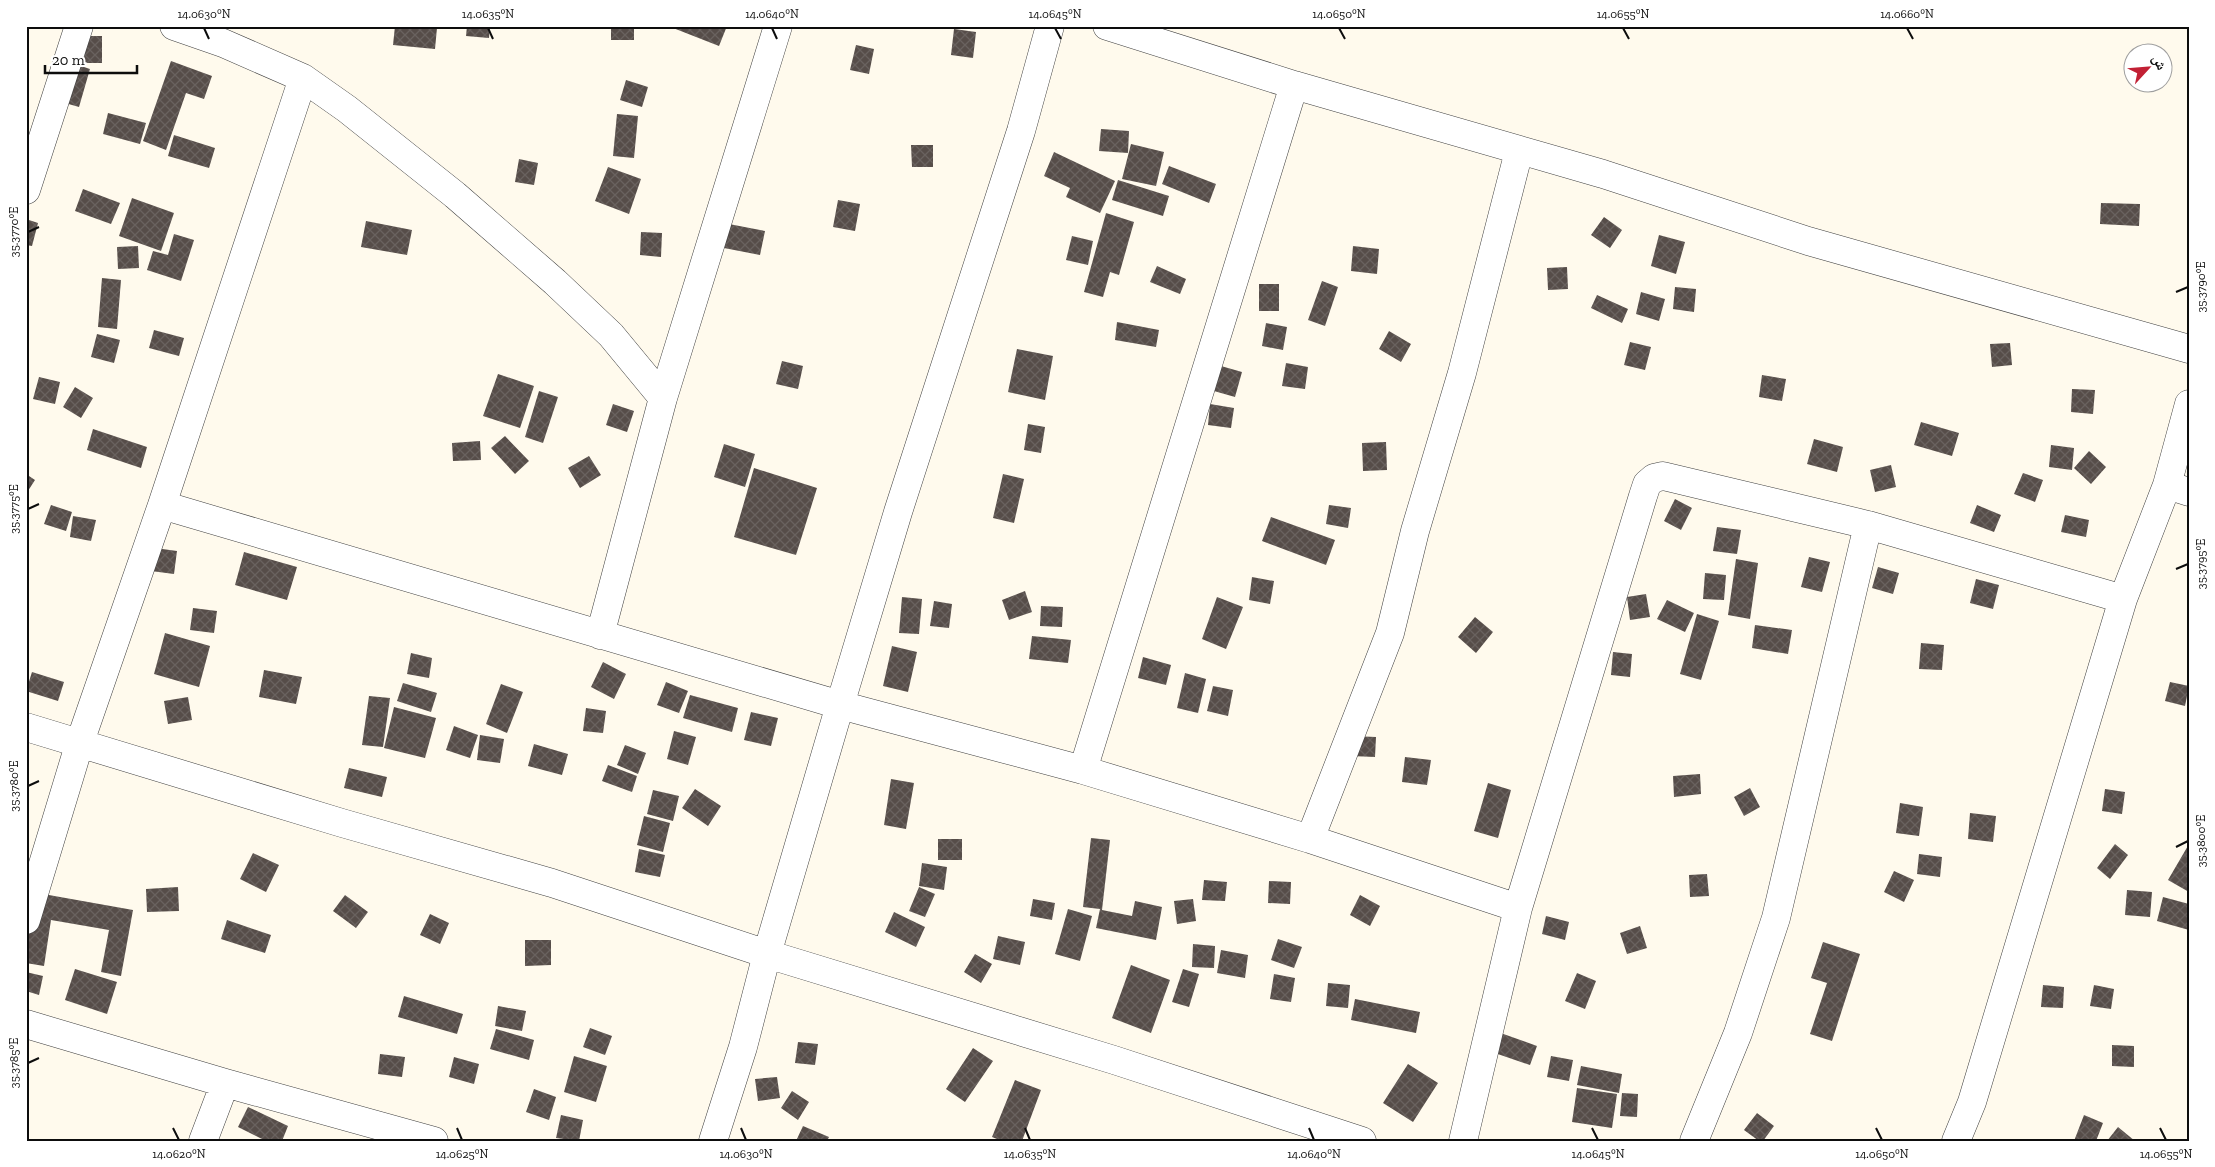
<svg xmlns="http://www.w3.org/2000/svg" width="2215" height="1167" viewBox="0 0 2215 1167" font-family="'Zilla Slab','Noto Naskh Arabic',serif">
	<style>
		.building { fill: url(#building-cross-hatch) }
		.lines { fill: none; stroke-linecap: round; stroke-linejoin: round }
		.minor-casing { stroke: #404040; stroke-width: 29 }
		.minor { stroke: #fff; stroke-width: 28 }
		.ticks { fill: none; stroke: #0d0d0d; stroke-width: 2 }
		.neatline { fill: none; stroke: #0d0d0d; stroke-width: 2 }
		.ticks-label { font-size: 12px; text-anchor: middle; fill: #0d0d0d }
	</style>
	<defs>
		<pattern id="building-cross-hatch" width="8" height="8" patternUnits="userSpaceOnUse" patternTransform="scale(1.25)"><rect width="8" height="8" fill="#564d49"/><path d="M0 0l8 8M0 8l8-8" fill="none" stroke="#69625f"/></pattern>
	</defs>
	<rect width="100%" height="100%" fill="#fffaed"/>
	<path class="building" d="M 395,26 L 437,28 L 435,49 L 393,45 Z
		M 467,26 L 490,26 L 489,38 L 466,36 Z
		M 611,26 L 634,26 L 634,40 L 611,40 Z
		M 668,26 L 727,26 L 719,46 Z
		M 954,29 L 976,32 L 973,58 L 951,55 Z
		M 85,36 L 102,36 L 102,63 L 84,63 Z
		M 856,45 L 874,49 L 869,74 L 850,70 Z
		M 171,61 L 212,76 L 204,99 L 186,93 L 166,150 L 143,141 Z
		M 69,62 L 90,69 L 79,107 L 58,101 Z
		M 626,80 L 648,87 L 642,107 L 620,100 Z
		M 108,113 L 146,123 L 140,144 L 103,134 Z
		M 617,114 L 638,116 L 634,158 L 613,156 Z
		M 1101,129 L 1129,131 L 1128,153 L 1099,151 Z
		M 174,135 L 215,148 L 209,168 L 168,156 Z
		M 1131,144 L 1164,152 L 1156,186 L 1122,179 Z
		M 911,145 L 933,145 L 933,167 L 912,167 Z
		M 1054,152 L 1115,181 L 1100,213 L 1066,197 L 1070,188 L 1044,176 Z
		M 519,159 L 538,163 L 534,185 L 515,182 Z
		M 1169,166 L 1216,184 L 1209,203 L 1162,184 Z
		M 608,167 L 641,179 L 629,214 L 595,201 Z
		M 1118,180 L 1169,196 L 1163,216 L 1112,200 Z
		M 83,189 L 120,203 L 111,224 L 75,211 Z
		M 132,198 L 174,213 L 161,251 L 119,236 Z
		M 838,200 L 860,204 L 855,231 L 833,227 Z
		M 2101,203 L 2140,204 L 2139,226 L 2100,224 Z
		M 1106,213 L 1134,222 L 1119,275 L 1110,272 L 1103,297 L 1084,292 Z
		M 1604,217 L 1622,230 L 1610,248 L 1591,235 Z
		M 26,219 L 38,223 L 32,246 L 26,245 Z
		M 366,221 L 412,230 L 407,255 L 361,247 Z
		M 729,224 L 765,231 L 760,255 L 724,248 Z
		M 641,232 L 662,233 L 661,257 L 640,255 Z
		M 174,234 L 194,240 L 181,281 L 147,270 L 153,251 L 168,255 Z
		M 1659,235 L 1685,242 L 1676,274 L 1651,266 Z
		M 1072,236 L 1093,241 L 1088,265 L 1066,260 Z
		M 138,246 L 139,268 L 118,269 L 117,247 Z
		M 1353,246 L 1379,249 L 1377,274 L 1351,271 Z
		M 1157,266 L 1186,279 L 1180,294 L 1150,282 Z
		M 1567,267 L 1568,289 L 1548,290 L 1547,268 Z
		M 102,278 L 121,280 L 117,329 L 98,327 Z
		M 1322,281 L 1338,287 L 1325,326 L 1308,320 Z
		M 1259,284 L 1279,284 L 1279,311 L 1259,311 Z
		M 1675,287 L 1696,289 L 1694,312 L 1673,309 Z
		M 1641,292 L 1665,299 L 1659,321 L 1636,314 Z
		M 1597,295 L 1628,309 L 1622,323 L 1591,308 Z
		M 1117,322 L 1159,330 L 1156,347 L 1115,340 Z
		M 1266,323 L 1287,327 L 1283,350 L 1262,346 Z
		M 154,330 L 184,338 L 179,356 L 149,348 Z
		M 1389,331 L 1411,344 L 1401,362 L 1379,349 Z
		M 97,334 L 120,340 L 114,363 L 91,357 Z
		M 1630,342 L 1651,347 L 1645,370 L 1624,365 Z
		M 2010,343 L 2012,365 L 1992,367 L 1990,344 Z
		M 1017,349 L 1053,356 L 1045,400 L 1008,392 Z
		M 782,361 L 803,366 L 798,389 L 776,384 Z
		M 1286,363 L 1308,367 L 1305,389 L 1282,386 Z
		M 1221,366 L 1242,372 L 1235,397 L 1214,391 Z
		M 498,374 L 534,386 L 520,428 L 483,416 Z
		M 1762,375 L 1786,379 L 1782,401 L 1759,397 Z
		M 39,377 L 60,382 L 55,404 L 33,399 Z
		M 75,387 L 93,398 L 81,418 L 63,407 Z
		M 2072,389 L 2095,390 L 2093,414 L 2071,412 Z
		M 539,391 L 558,397 L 543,443 L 525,437 Z
		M 613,404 L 634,411 L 627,432 L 606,425 Z
		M 1210,404 L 1234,408 L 1231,428 L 1208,425 Z
		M 1921,422 L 1959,433 L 1952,456 L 1914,445 Z
		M 1028,424 L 1045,427 L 1041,453 L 1024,450 Z
		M 93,429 L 147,447 L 141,468 L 87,450 Z
		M 505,436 L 529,461 L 515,474 L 491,448 Z
		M 1814,439 L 1843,447 L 1837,472 L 1807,464 Z
		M 480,441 L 481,460 L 453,461 L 452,443 Z
		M 1386,442 L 1387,470 L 1363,471 L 1362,443 Z
		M 724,444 L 755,454 L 745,487 L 714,477 Z
		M 2051,445 L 2074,448 L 2072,470 L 2049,467 Z
		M 2089,451 L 2106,467 L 2091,484 L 2074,468 Z
		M 589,456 L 601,475 L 580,488 L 568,468 Z
		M 1891,465 L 1896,487 L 1875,492 L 1870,470 Z
		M 754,468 L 817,488 L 796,555 L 734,537 Z
		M 2023,473 L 2043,480 L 2035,502 L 2014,494 Z
		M 26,474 L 35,480 L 26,494 Z
		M 1003,474 L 1024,479 L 1014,523 L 993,518 Z
		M 1675,499 L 1692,508 L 1681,530 L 1664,521 Z
		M 51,505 L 72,512 L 66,531 L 44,524 Z
		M 1329,505 L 1351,508 L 1348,528 L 1326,524 Z
		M 1977,505 L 2001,515 L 1994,532 L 1970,523 Z
		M 2065,515 L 2089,520 L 2086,537 L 2061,532 Z
		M 73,516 L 96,520 L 91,541 L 70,537 Z
		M 1271,517 L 1335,540 L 1326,565 L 1262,541 Z
		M 1717,527 L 1741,530 L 1737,554 L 1713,551 Z
		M 155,548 L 177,551 L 174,574 L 151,571 Z
		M 244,552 L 297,567 L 287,600 L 235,585 Z
		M 1809,557 L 1830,562 L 1822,592 L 1801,587 Z
		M 1736,559 L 1758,563 L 1750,619 L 1728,615 Z
		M 1878,567 L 1899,573 L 1893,594 L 1872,588 Z
		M 1705,573 L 1726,575 L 1724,600 L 1703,599 Z
		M 1252,577 L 1274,581 L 1270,604 L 1249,600 Z
		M 1976,579 L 1999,585 L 1993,609 L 1970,603 Z
		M 1025,591 L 1032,612 L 1009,620 L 1002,600 Z
		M 1646,594 L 1650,617 L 1630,620 L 1627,597 Z
		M 902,597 L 922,599 L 919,634 L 899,633 Z
		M 1217,597 L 1243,607 L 1226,649 L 1202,639 Z
		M 1667,600 L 1694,613 L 1685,632 L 1657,619 Z
		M 934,601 L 952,604 L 949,628 L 930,626 Z
		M 1041,606 L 1063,607 L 1062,627 L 1040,626 Z
		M 193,608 L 217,611 L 214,633 L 190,630 Z
		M 1697,614 L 1719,621 L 1701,680 L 1680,674 Z
		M 1475,617 L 1493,632 L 1476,653 L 1458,637 Z
		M 1755,625 L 1792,630 L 1788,654 L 1752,648 Z
		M 165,633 L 210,646 L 199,687 L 154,674 Z
		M 1032,636 L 1071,640 L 1068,663 L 1029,659 Z
		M 1921,643 L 1944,645 L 1942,670 L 1919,669 Z
		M 892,646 L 917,652 L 908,692 L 883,686 Z
		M 1613,652 L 1632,654 L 1630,677 L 1611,675 Z
		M 411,653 L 432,658 L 429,678 L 407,674 Z
		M 1143,657 L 1171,665 L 1166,685 L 1138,678 Z
		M 603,662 L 626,674 L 614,699 L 591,687 Z
		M 264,670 L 302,677 L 296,704 L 259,697 Z
		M 32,672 L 64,682 L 58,701 L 26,691 Z
		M 1185,673 L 1206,679 L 1198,713 L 1177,708 Z
		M 666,682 L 688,691 L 679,713 L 657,705 Z
		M 2170,682 L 2189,686 L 2185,706 L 2165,701 Z
		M 403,683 L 437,693 L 431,712 L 397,701 Z
		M 501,684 L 523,692 L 507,733 L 486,724 Z
		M 1213,686 L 1233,690 L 1228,716 L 1207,711 Z
		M 690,695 L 738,708 L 732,732 L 683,718 Z
		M 369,696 L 390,698 L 383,747 L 362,745 Z
		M 188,697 L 192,720 L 168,724 L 164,701 Z
		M 394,707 L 436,718 L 425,758 L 384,748 Z
		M 586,708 L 606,711 L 603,733 L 583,731 Z
		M 751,712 L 778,718 L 771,746 L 744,740 Z
		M 454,726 L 478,735 L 470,758 L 446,750 Z
		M 674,731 L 696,737 L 688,765 L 667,759 Z
		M 480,735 L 504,739 L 500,763 L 477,760 Z
		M 1352,736 L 1376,737 L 1375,757 L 1351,756 Z
		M 534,744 L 568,754 L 562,775 L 528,766 Z
		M 625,745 L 646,753 L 638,774 L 617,765 Z
		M 1405,757 L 1431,760 L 1427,785 L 1402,782 Z
		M 608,765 L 637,776 L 632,792 L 602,781 Z
		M 349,768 L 387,777 L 382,797 L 344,788 Z
		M 1700,774 L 1701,794 L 1674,797 L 1673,776 Z
		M 891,779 L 914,783 L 906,829 L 884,825 Z
		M 1488,783 L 1511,790 L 1498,838 L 1474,831 Z
		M 1750,788 L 1760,807 L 1744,816 L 1734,797 Z
		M 695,789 L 721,806 L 708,826 L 682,808 Z
		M 2105,789 L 2125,792 L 2122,814 L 2102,811 Z
		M 653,790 L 679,796 L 673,821 L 647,814 Z
		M 1900,803 L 1923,807 L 1919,836 L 1896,833 Z
		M 1970,813 L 1996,816 L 1993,842 L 1968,839 Z
		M 644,816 L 670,823 L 663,852 L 637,845 Z
		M 1091,838 L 1110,840 L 1102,910 L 1132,916 L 1135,901 L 1162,907 L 1156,940 L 1096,928 L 1100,909 L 1083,907 Z
		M 938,839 L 962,839 L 962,860 L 938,860 Z
		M 2115,844 L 2128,855 L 2110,879 L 2097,868 Z
		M 2189,844 L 2189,892 L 2168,880 Z
		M 639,849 L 665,855 L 660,877 L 635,872 Z
		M 253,853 L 279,865 L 266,892 L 240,879 Z
		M 1919,854 L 1942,857 L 1940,877 L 1917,874 Z
		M 922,863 L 947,867 L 944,890 L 919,886 Z
		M 1894,871 L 1914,880 L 1904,902 L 1884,892 Z
		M 1707,874 L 1709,896 L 1690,897 L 1689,875 Z
		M 1204,880 L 1227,882 L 1225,901 L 1202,900 Z
		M 1269,881 L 1291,882 L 1290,904 L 1268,903 Z
		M 178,887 L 179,911 L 147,912 L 146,889 Z
		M 919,887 L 935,894 L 925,917 L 909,911 Z
		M 2127,890 L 2152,892 L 2150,917 L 2125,915 Z
		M 32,892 L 133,910 L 121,976 L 101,972 L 109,930 L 51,920 L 44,966 L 26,963 L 26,929 Z
		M 345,895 L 368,912 L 356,928 L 333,911 Z
		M 1360,895 L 1380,906 L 1370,926 L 1350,915 Z
		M 2163,897 L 2189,904 L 2189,930 L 2157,921 Z
		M 1033,899 L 1055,903 L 1052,920 L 1030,916 Z
		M 1193,899 L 1196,921 L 1177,924 L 1174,901 Z
		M 1068,909 L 1092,916 L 1080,961 L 1055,954 Z
		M 894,912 L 925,927 L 916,947 L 885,932 Z
		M 430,914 L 449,923 L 440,944 L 420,935 Z
		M 1546,916 L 1569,922 L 1565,940 L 1542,934 Z
		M 227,920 L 271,935 L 265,953 L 221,939 Z
		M 1640,926 L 1647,948 L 1627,954 L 1620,933 Z
		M 998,936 L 1025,942 L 1020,965 L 993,959 Z
		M 1278,939 L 1302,947 L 1294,968 L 1271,960 Z
		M 525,940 L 551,940 L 551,965 L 525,966 Z
		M 1823,942 L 1860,954 L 1832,1041 L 1810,1034 L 1827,983 L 1811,978 Z
		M 1193,944 L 1215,946 L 1214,968 L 1192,967 Z
		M 1221,950 L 1248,955 L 1245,978 L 1217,973 Z
		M 975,954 L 992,964 L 981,983 L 964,972 Z
		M 1131,965 L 1170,980 L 1151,1033 L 1112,1018 Z
		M 75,969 L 117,982 L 107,1014 L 65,1000 Z
		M 1183,969 L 1199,974 L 1189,1007 L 1172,1002 Z
		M 26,972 L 43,976 L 39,995 L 26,991 Z
		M 1577,973 L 1596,981 L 1585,1009 L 1565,1001 Z
		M 1274,974 L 1295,978 L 1291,1002 L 1270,999 Z
		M 1328,983 L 1350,985 L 1348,1008 L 1326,1006 Z
		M 2043,985 L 2064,987 L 2063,1008 L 2041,1007 Z
		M 2094,985 L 2114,989 L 2111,1009 L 2090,1006 Z
		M 404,996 L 463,1014 L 457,1034 L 398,1017 Z
		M 1355,999 L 1420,1012 L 1416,1033 L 1351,1020 Z
		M 498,1006 L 526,1011 L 522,1031 L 495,1026 Z
		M 590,1028 L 612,1036 L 605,1055 L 583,1047 Z
		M 496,1029 L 534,1040 L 529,1060 L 490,1049 Z
		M 1495,1031 L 1537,1046 L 1530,1065 L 1489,1051 Z
		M 798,1042 L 818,1044 L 815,1065 L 795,1063 Z
		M 2112,1045 L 2134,1046 L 2134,1067 L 2112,1066 Z
		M 973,1048 L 993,1061 L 965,1102 L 946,1089 Z
		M 380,1054 L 405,1057 L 402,1077 L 378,1074 Z
		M 574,1056 L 607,1066 L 596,1102 L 564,1092 Z
		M 1551,1056 L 1573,1060 L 1569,1081 L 1547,1077 Z
		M 454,1057 L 479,1064 L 474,1084 L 449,1077 Z
		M 1408,1064 L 1438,1083 L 1413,1122 L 1383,1103 Z
		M 1581,1066 L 1622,1074 L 1619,1093 L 1577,1085 Z
		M 777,1077 L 780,1098 L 758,1101 L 755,1079 Z
		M 1015,1080 L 1041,1090 L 1022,1141 L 1002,1141 L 992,1137 Z
		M 1577,1088 L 1617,1094 L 1612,1128 L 1572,1122 Z
		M 534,1089 L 556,1097 L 549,1120 L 526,1112 Z
		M 792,1091 L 809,1102 L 798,1120 L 781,1108 Z
		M 1622,1093 L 1638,1094 L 1637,1117 L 1620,1116 Z
		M 248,1107 L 288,1126 L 282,1141 L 266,1141 L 238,1127 Z
		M 1757,1113 L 1774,1126 L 1763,1141 L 1759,1141 L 1744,1130 Z
		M 561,1115 L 583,1120 L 579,1141 L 556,1138 Z
		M 2084,1115 L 2103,1123 L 2096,1141 L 2074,1141 Z
		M 803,1126 L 829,1137 L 827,1141 L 796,1141 Z
		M 2118,1127 L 2135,1141 L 2107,1141 Z"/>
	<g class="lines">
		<g class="minor-casing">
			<path id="minor" d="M 174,26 L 223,43 L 303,78 L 347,109 L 455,195 L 555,282 L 611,335 L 663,398
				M 1107,26 L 1294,85 L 1603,174 L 1808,241 L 2189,349
				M 26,190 L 79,26
				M 2167,485 L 2189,492
				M 162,505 L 840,705 L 1083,770 L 1310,839 L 1518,908
				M 600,635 L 663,398 L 778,26
				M 26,727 L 342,823 L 552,883 L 767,954 L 1114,1060 L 1362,1141
				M 1083,770 L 1294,85
				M 1310,839 L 1390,633 L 1415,531 L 1462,373 L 1519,151
				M 26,920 L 80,742 L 162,505 L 303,78
				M 26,1024 L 225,1083 L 434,1141
				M 203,1141 L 225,1083
				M 713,1141 L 743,1047 L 767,954 L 840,705 L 898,512 L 1021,131 L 1050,26
				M 1463,1141 L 1518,908 L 1643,496 L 1647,484 L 1654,478 L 1663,476 L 1868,525 L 2123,599
				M 1694,1141 L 1738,1033 L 1776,918 L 1868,525
				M 1956,1141 L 1972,1102 L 2123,599 L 2167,485 L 2189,404"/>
		</g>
		<use href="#minor" class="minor"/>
	</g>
	<path class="ticks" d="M 204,28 L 209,39M 488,28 L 493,39M 772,28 L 777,39M 1055,28 L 1061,39M 1339,28 L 1345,39M 1623,28 L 1629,39M 1907,28 L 1913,39M 28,232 L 39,227M 2176,292 L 2188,287M 28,509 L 39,504M 2176,569 L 2188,564M 28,786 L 39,781M 2176,847 L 2188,841M 28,1063 L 39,1058M 173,1128 L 179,1140M 457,1128 L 462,1140M 741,1128 L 746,1140M 1025,1128 L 1030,1140M 1309,1128 L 1314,1140M 1592,1128 L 1598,1140M 1876,1128 L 1882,1140M 2160,1128 L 2166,1140"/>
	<rect width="2215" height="1167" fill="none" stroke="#ffffff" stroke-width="55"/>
	<g transform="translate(2148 68) rotate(64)"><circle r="24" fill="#ffffff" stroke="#9e9e9e"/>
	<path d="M0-4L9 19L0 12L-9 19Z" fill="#c22034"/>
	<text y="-8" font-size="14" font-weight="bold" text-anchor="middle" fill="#0d0d0d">ش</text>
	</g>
	<path d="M45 65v8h92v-8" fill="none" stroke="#0d0d0d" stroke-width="2.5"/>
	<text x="52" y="65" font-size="15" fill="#0d0d0d" stroke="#ffffff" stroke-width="4" paint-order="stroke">20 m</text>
	<rect x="28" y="28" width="2160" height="1112" class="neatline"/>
	<g class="ticks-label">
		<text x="204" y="18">14.0630°N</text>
		<text x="488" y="18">14.0635°N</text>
		<text x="772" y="18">14.0640°N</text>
		<text x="1055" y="18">14.0645°N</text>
		<text x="1339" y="18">14.0650°N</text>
		<text x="1623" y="18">14.0655°N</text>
		<text x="1907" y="18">14.0660°N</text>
		<text transform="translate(14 232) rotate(-90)" y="4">35.3770°E</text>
		<text transform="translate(2201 287) rotate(-90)" y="4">35.3790°E</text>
		<text transform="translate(14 509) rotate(-90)" y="4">35.3775°E</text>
		<text transform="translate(2201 564) rotate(-90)" y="4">35.3795°E</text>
		<text transform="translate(14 786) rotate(-90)" y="4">35.3780°E</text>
		<text transform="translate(2201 841) rotate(-90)" y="4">35.3800°E</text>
		<text transform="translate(14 1063) rotate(-90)" y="4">35.3785°E</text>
		<text x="179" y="1158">14.0620°N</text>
		<text x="462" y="1158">14.0625°N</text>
		<text x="746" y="1158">14.0630°N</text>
		<text x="1030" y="1158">14.0635°N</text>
		<text x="1314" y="1158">14.0640°N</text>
		<text x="1598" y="1158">14.0645°N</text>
		<text x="1882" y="1158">14.0650°N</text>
		<text x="2166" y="1158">14.0655°N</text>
	</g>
</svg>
